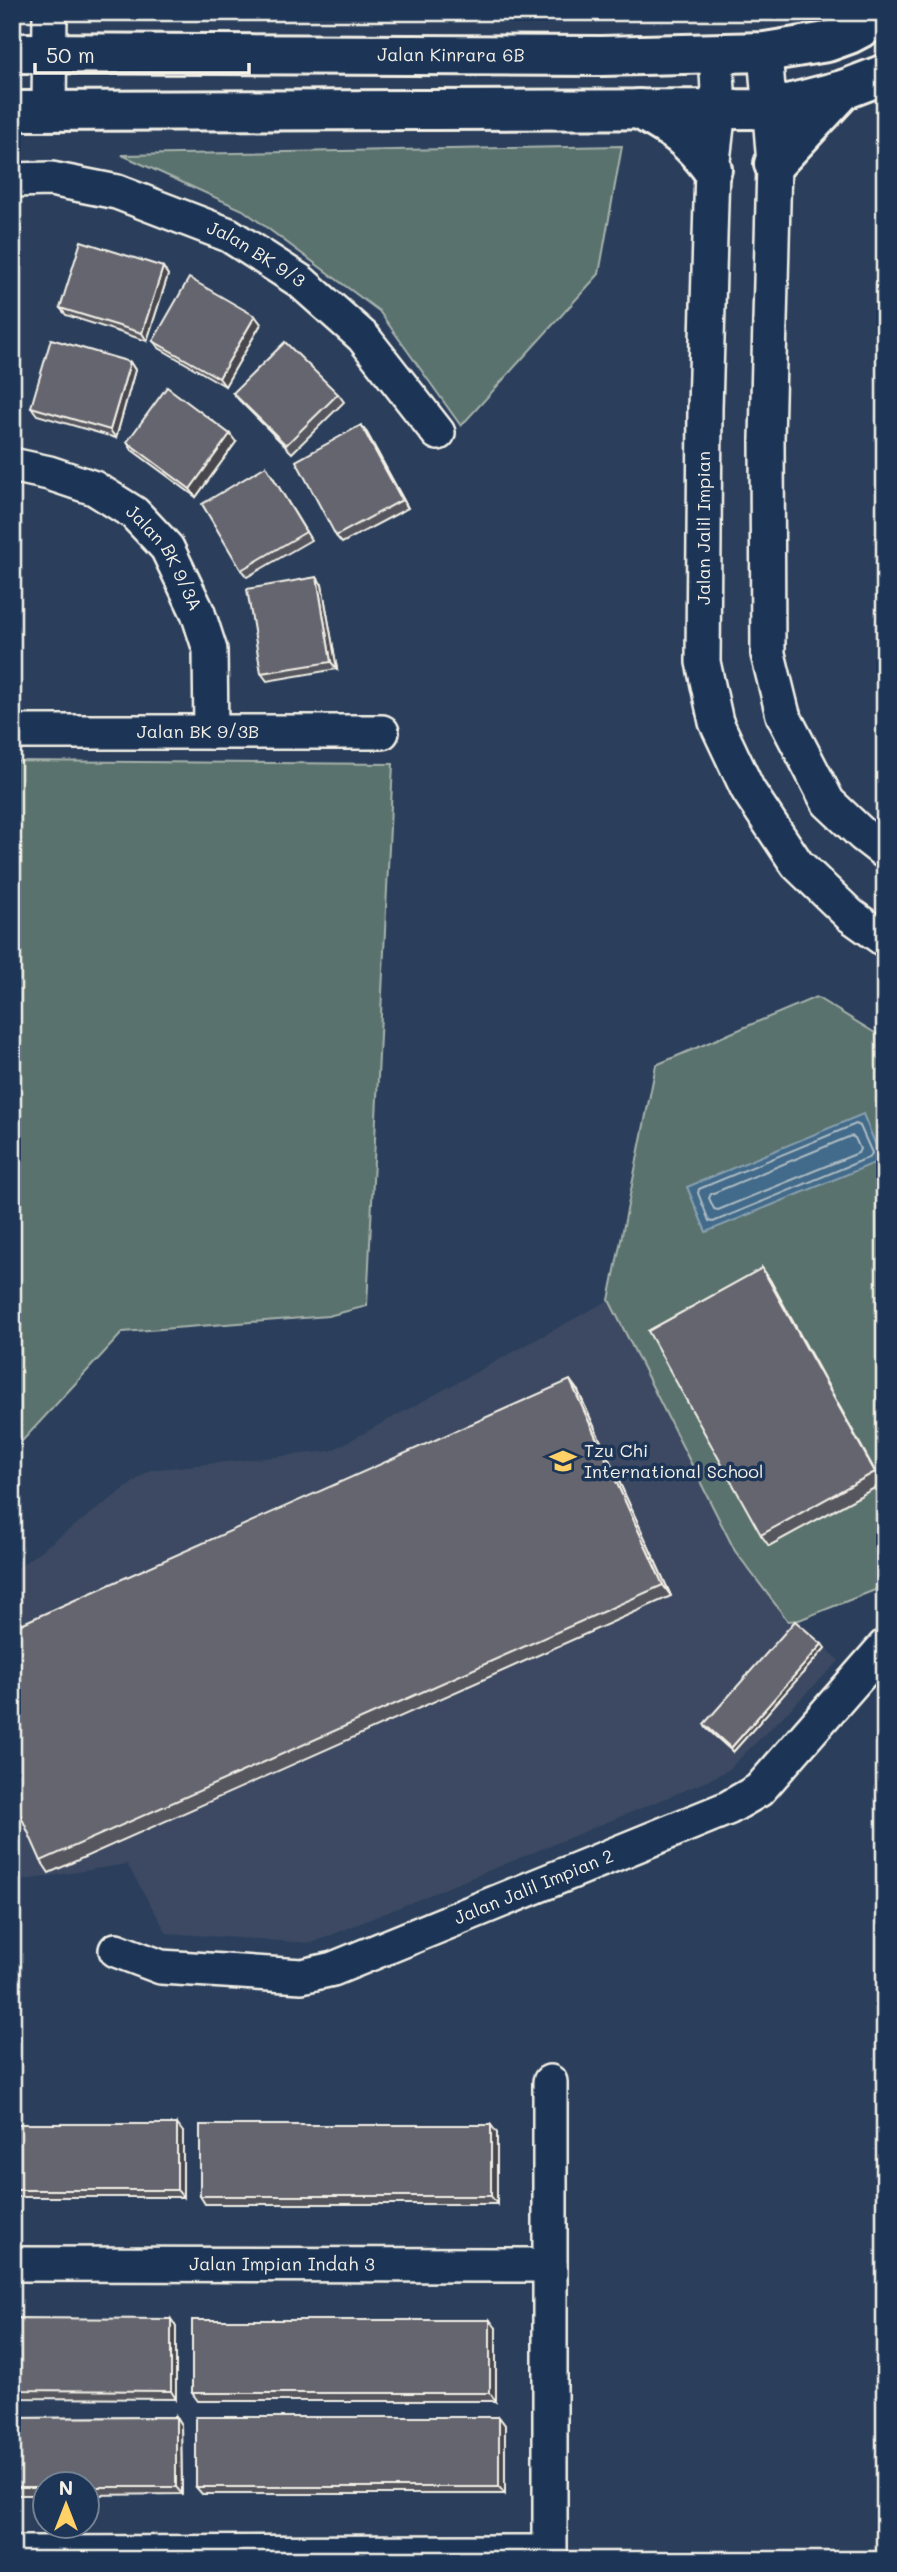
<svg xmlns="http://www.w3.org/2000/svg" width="897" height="2572" viewBox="0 0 897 2572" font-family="Mali,sans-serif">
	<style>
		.built { fill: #3c4a62 }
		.green { fill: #5a726e; stroke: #a7b2ab; stroke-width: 2 }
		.water { fill: #426b8a; stroke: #89a1b0; stroke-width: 2 }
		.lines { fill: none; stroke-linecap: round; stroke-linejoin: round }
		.shore { stroke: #adbbc2; stroke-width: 2 }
		.minor-casing { stroke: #f4f1e8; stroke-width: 38 }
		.tertiary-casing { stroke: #f4f1e8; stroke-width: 44 }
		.minor { stroke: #1d3557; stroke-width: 33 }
		.tertiary { stroke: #1d3557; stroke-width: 38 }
		.wall { fill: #57575f; stroke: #f4f1e8; stroke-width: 2 }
		.shaded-wall { fill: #47474e; stroke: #f4f1e8; stroke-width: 2 }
		.building { fill: #65656f; stroke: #f4f1e8; stroke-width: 2 }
		.labels { text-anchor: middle; stroke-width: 7; stroke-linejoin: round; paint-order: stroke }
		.street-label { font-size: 18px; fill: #f4f1e8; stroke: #1d3557 }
		.poi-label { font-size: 18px; fill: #f4f1e8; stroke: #1d3557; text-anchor: start }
	</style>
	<rect width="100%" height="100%" fill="#2b3f5c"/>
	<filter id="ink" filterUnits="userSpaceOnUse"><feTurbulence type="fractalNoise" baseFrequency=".0143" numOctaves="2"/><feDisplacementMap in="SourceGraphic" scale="14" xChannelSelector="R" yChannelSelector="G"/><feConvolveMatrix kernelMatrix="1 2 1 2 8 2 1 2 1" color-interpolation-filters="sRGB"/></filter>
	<g filter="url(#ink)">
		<path class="built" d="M 816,997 L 885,1039 L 885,1586 L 799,1620 L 839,1661 L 728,1770 L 707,1781 L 312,1943 L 167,1933 L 127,1864 L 12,1882 L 12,1572 L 150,1470 L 331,1451 L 609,1300 L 656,1065 Z"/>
		<path class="green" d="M 622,146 L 599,274 L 461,426 L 379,311 L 243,210 L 122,155 Z
			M 12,761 L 393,764 L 367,1306 L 328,1316 L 123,1332 L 12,1452 Z
			M 816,997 L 885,1039 L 885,1586 L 799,1620 L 788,1621 L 735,1551 L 609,1300 L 656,1065 Z"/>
		<path class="water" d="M 863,1114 L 882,1160 L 706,1232 L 687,1187 Z"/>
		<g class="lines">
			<path class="shore" d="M 856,1124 L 860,1126 L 872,1153 L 870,1157 L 713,1222 L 709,1221 L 698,1193 L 699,1189 Z
				M 851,1136 L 855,1138 L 860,1149 L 858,1153 L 718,1210 L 714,1209 L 709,1198 L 711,1194 Z"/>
			<g class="minor-casing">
				<g id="minor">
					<path d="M 765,52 L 774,164 L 767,439 L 768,654 L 783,715 L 828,802 L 863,835 L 885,852"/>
					<path d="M 716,53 L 719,109 L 712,169 L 705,408 L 703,662 L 716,722 L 748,790 L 797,864 L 850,915 L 885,940"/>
					<path d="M 49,110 L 50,12"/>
					<path id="s1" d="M 12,180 L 51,179 L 117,192 L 229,235 L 300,281 L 363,337 L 438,433"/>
					<path id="s2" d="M 12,465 L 49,473 L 94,488 L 134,513 L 167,548 L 198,613 L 210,650 L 211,732"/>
					<path id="s3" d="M 12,732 L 382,732"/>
					<path id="s4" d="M 116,1950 L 161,1967 L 302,1976 L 333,1969 L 728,1808 L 759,1790 L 885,1646"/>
					<path id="s5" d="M 12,2264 L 550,2265"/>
					<path d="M 12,2553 L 550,2552"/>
					<path d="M 550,2560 L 550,2082"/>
				</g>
			</g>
			<g class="tertiary-casing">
				<g id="tertiary">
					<path id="s6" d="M 12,53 L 601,56 L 765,52 L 827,42 L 849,34 L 885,15"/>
					<path d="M 639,109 C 674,129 688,137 712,169"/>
					<path d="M 12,111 L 769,109 L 843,90 L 885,74"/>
					<path d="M 774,164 L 843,90"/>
				</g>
			</g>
			<use href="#minor" class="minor"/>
			<use href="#tertiary" class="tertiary"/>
		</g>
		<path class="wall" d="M 163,267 L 168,275 L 147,341 L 66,315 L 60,308 Z
			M 255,316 L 261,324 L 225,386 L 159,348 L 153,341 Z
			M 130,362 L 135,370 L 116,438 L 37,415 L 31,407 Z
			M 233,393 L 338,394 L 344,402 L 292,453 L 239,400 Z
			M 367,433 L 408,508 L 342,543 L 336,536 Z
			M 127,442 L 236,442 L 196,497 L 132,450 Z
			M 266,466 L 311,540 L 247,577 L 241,570 Z
			M 322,585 L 337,669 L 267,681 L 261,673 Z
			M 762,1268 L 770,1280 L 882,1484 L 769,1546 L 761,1535 Z
			M 578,1391 L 671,1596 L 49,1873 L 41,1861 Z
			M 825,1648 L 733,1752 L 706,1728 L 704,1724 Z
			M 12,2124 L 183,2132 L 183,2197 L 12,2197 Z
			M 497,2133 L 497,2204 L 205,2204 L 200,2196 Z
			M 12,2318 L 176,2326 L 176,2399 L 12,2398 Z
			M 496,2328 L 496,2401 L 198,2401 L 192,2393 Z
			M 176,2417 L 181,2425 L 182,2494 L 88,2495 L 88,2484 L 46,2484 L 46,2495 L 12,2495 L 12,2418 Z
			M 499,2417 L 505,2425 L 505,2494 L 202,2494 L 196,2487 Z"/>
		<path class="shaded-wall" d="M 163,267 L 168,275 L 147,341 L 142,333 Z
			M 255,316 L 261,324 L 225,386 L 219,378 Z
			M 130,362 L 135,370 L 116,438 L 110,430 Z
			M 361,425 L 367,433 L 408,508 L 402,500 Z
			M 230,434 L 236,442 L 196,497 L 190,489 Z
			M 317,577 L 322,585 L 337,669 L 331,662 Z
			M 762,1268 L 770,1280 L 882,1484 L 875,1472 Z
			M 570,1380 L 578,1391 L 671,1596 L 663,1585 Z
			M 822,1644 L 825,1648 L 733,1752 L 731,1748 Z
			M 177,2124 L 183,2132 L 183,2197 L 177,2190 Z
			M 491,2125 L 497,2133 L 497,2204 L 491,2196 Z
			M 171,2319 L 176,2326 L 176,2399 L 171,2391 Z
			M 490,2320 L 496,2328 L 496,2401 L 490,2393 Z
			M 176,2417 L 181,2425 L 182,2494 L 176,2487 Z
			M 499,2417 L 505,2425 L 505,2494 L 499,2487 Z"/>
		<path class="building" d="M 81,241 L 163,267 L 142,333 L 60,308 Z
			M 189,278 L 255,316 L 219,378 L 153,341 Z
			M 51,339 L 130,362 L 110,430 L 31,407 Z
			M 285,342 L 338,394 L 286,445 L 233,393 Z
			M 167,387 L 230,434 L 190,489 L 127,442 Z
			M 361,425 L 402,500 L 336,536 L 296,461 Z
			M 266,466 L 306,532 L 241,570 L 202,504 Z
			M 317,577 L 331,662 L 261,673 L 247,589 Z
			M 762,1268 L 875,1472 L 761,1535 L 648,1331 Z
			M 570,1380 L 663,1585 L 41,1861 L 12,1796 L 12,1628 Z
			M 795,1621 L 822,1644 L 731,1748 L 704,1724 Z
			M 12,2124 L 177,2124 L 177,2190 L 12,2190 Z
			M 200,2125 L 491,2125 L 491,2196 L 200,2196 Z
			M 12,2318 L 171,2319 L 171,2391 L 12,2390 Z
			M 192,2320 L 490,2320 L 490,2393 L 192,2393 Z
			M 176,2417 L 176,2487 L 88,2487 L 88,2484 L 46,2484 L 46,2487 L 12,2487 L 12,2418 Z
			M 196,2417 L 499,2417 L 499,2487 L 196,2487 Z"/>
	</g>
	<defs>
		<g id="school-bare" transform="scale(2.1)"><path d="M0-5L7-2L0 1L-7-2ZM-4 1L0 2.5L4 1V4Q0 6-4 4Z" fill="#ffd166" stroke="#1d3557" stroke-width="2.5" paint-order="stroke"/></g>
	</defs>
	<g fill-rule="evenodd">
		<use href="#school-bare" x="563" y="1461"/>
	</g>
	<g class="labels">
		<g class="street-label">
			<text dy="6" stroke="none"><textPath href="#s6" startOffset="439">Jalan Kinrara 6B</textPath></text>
			<text dy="6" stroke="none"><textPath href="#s1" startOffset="259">Jalan BK 9/3</textPath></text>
			<text transform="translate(704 528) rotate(-90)" y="6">Jalan Jalil Impian</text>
			<text dy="6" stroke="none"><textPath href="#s2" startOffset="187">Jalan BK 9/3A</textPath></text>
			<text dy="6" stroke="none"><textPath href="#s3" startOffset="186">Jalan BK 9/3B</textPath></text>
			<text dy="6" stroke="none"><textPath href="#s4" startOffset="438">Jalan Jalil Impian 2</textPath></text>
			<text dy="6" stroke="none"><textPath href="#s5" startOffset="270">Jalan Impian Indah 3</textPath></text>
		</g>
		<g class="poi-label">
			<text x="584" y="1457">Tzu Chi<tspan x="584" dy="21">International School</tspan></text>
		</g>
	</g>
	<rect width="897" height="2572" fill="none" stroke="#1d3557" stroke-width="42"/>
	<rect x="21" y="21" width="855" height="2530" fill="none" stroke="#f4f1e8" stroke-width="2.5" filter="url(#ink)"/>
	<g transform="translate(66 2505)"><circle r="33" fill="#1d3557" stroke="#738091" stroke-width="2"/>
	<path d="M0-5L12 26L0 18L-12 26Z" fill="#ffd166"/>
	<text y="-10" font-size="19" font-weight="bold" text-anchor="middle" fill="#f4f1e8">N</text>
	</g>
	<path d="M35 63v10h214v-10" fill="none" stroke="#f4f1e8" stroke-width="3.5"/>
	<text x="46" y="63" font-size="21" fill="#f4f1e8" stroke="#1d3557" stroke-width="5" paint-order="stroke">50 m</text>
</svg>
